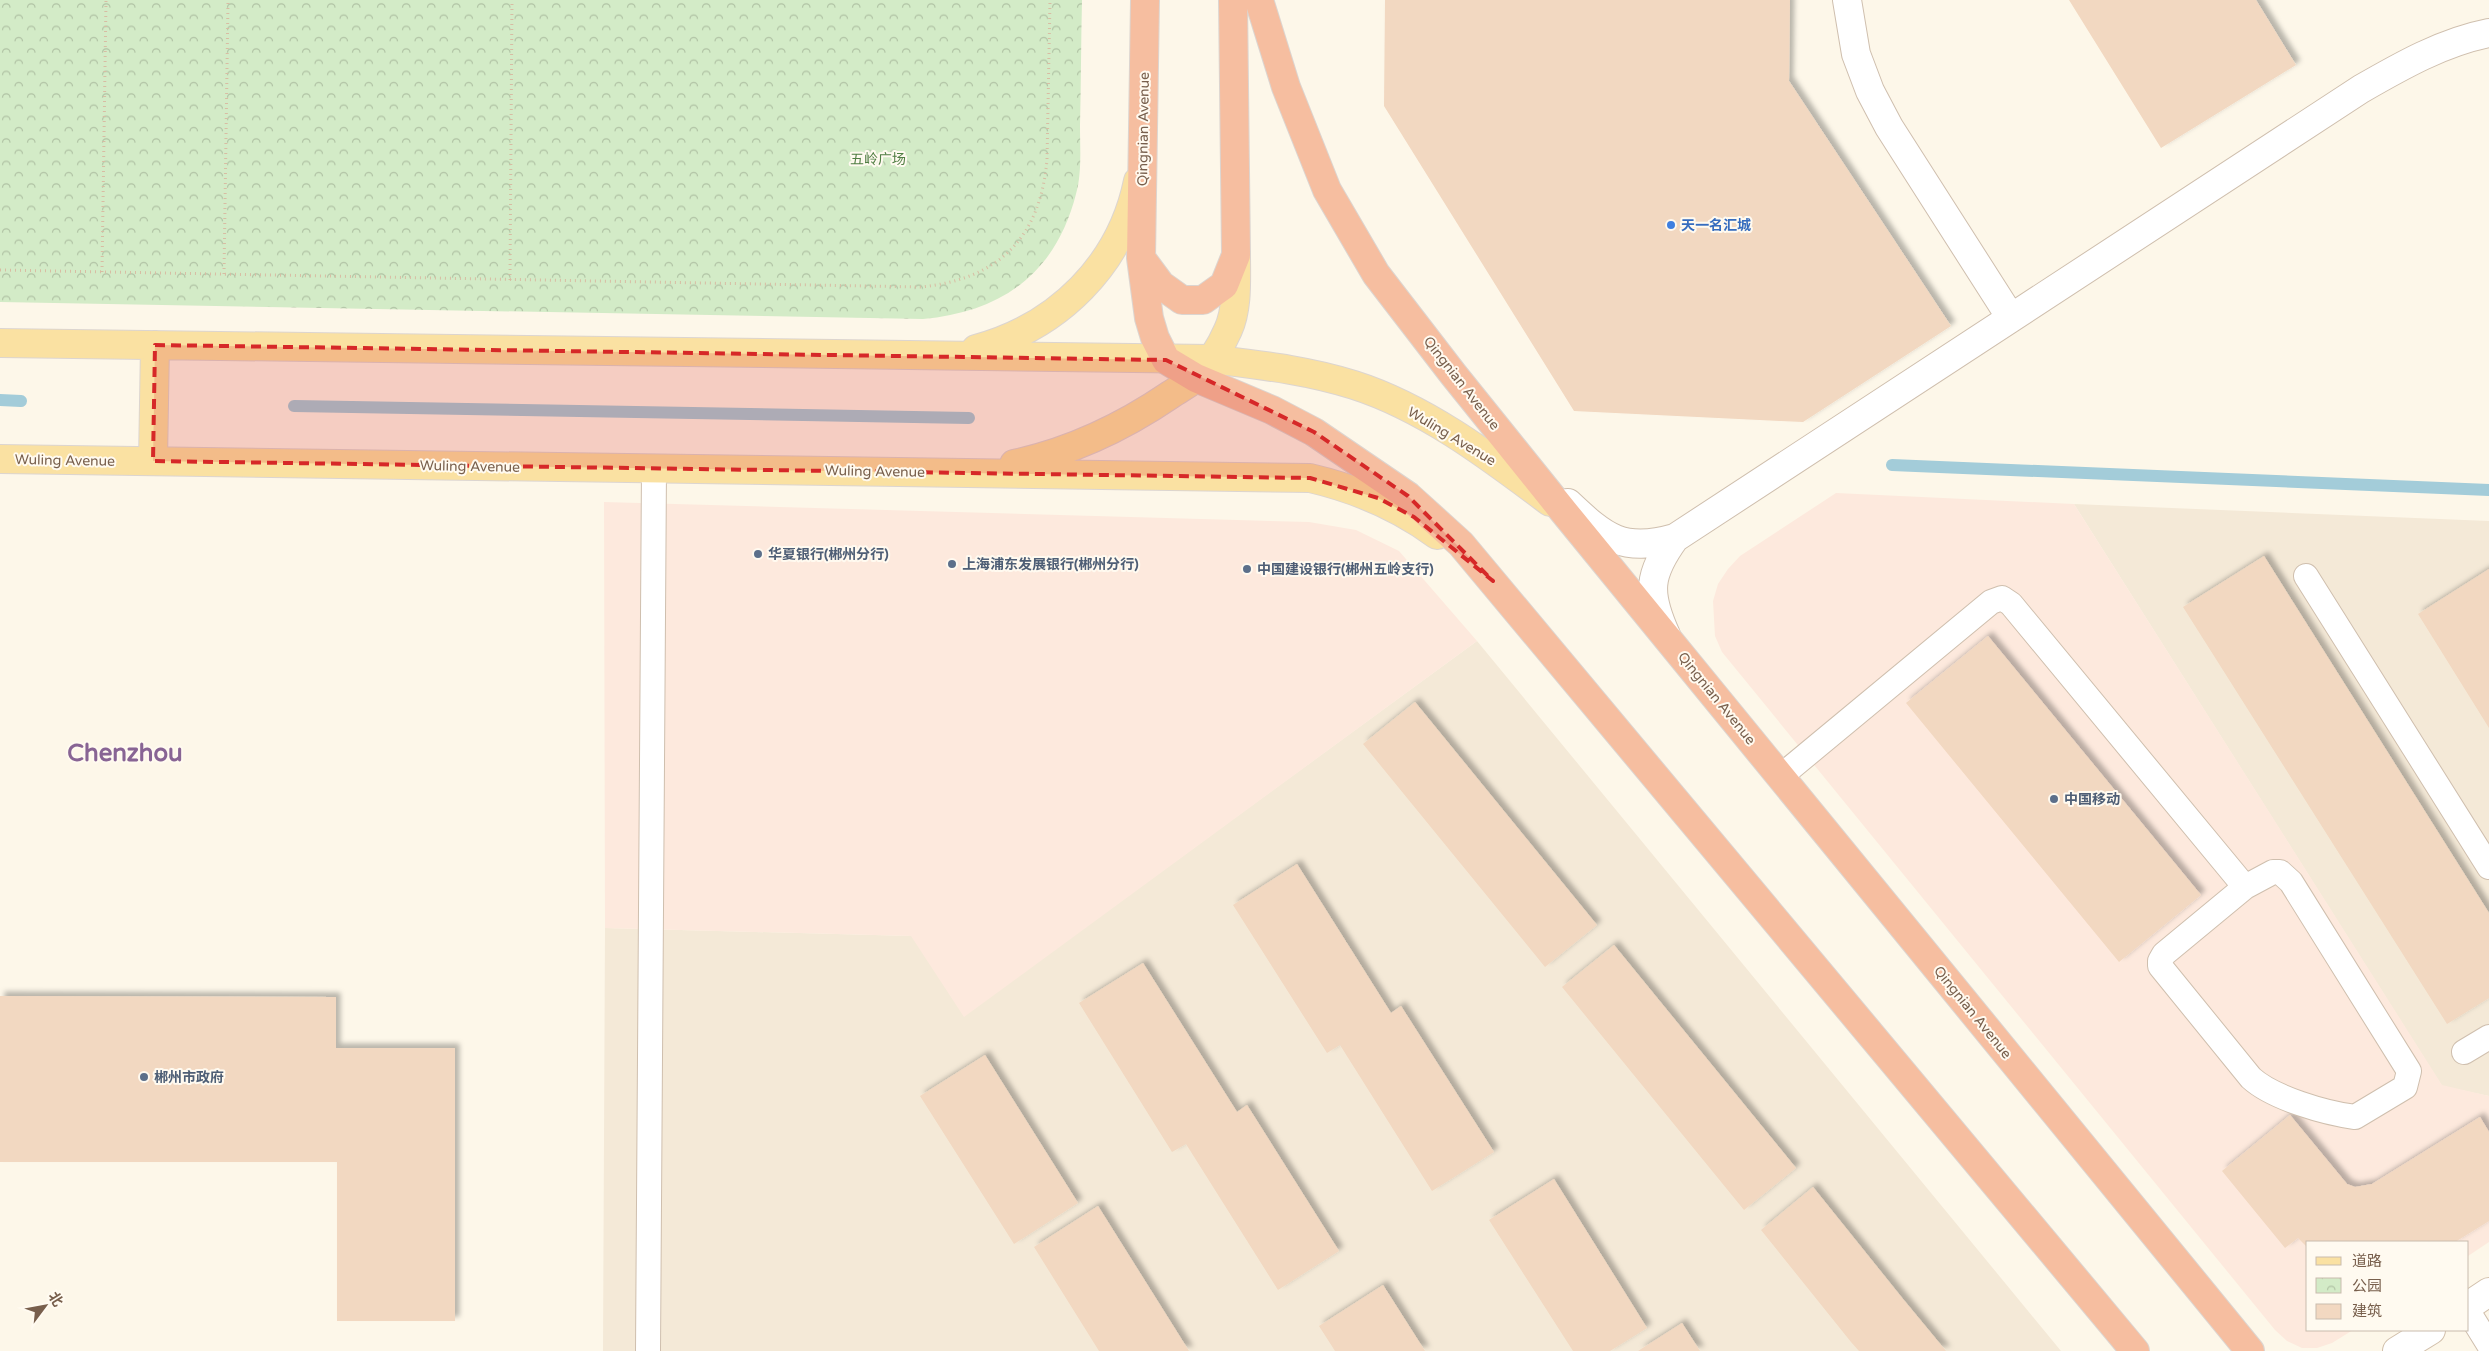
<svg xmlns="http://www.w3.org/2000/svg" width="2489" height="1351" viewBox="0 0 2489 1351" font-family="'Varela Round','Noto Sans SC',sans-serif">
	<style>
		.residential { fill: #f4e9d7 }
		.commercial { fill: #fde9dd }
		.park { fill: url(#park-crowns) }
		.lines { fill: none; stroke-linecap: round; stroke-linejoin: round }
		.stream { stroke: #a3ccd9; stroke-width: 12 }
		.building { fill: #f2d8c1; filter: url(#shadow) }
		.lane-casing { stroke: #cfbfae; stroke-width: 26 }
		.street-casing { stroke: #cfbfae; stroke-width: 30 }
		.secondary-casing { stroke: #d2c0ac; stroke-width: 30 }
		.primary-casing { stroke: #dcd5d0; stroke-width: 30 }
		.highway-casing { stroke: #dcd5d0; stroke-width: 30 }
		.path { stroke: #d8bca3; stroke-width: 3; stroke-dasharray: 1 4; stroke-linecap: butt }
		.lane { stroke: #fff; stroke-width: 24 }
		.street { stroke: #fff; stroke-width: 28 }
		.secondary { stroke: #fff; stroke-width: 28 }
		.primary { stroke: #fae1a2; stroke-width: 28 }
		.highway { stroke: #f6bea0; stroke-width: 28 }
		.marked { fill: #d62828; fill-opacity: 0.2; stroke: #d62828; stroke-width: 4; stroke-dasharray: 10 6; stroke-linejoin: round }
		.shop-dot { fill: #3f7fe0; stroke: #fffaf0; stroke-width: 2 }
		.service-dot { fill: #5c6f8a; stroke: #fffaf0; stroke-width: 2 }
		.labels { text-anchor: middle; stroke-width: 4; stroke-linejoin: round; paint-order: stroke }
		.street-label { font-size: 14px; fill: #785f4c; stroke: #fffaf0 }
		.park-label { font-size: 14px; fill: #507e43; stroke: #fffaf0 }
		.shop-label { font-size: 14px; font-weight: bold; fill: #366cbe; stroke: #fffaf0; text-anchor: start }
		.service-label { font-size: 14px; font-weight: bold; fill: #4e5e75; stroke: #fffaf0; text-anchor: start }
		.town-label { font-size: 24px; font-weight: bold; fill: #886494; stroke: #fffaf0 }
	</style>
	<defs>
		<pattern id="park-crowns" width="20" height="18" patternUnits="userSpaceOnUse" patternTransform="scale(1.25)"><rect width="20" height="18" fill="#d3ebc7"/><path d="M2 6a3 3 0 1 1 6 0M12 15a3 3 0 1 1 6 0" fill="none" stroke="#b0c2a4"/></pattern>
		<filter id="shadow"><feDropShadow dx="4.5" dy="-4.5" stdDeviation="2.5" flood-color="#0004"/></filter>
	</defs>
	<rect width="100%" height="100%" fill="#fdf7e9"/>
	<path class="residential" d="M 2074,504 L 2489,521 L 2489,1096 L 2442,1086 Z
		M 1477,641 L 2061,1351 L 603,1351 L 605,928 L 912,936 L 964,1016 Z"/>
	<path class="commercial" d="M 1836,493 L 2074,504 L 2442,1085 L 2489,1096 L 2489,1242 L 2468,1256 L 2468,1242 L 2308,1242 L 2308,1330 L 2353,1330 L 2332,1343 L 2317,1348 L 2302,1348 L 2287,1341 L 2275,1330 L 1722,652 L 1715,636 L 1713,601 L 1718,584 L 1728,569 L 1740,556 Z
		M 604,502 L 1309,522 L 1356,530 L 1399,551 L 1477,641 L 964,1017 L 911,936 L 605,928 Z"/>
	<path class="park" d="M 0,0 L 1082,0 C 1081,42 1081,84 1080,126 C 1080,148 1082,173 1076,194 C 1056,273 1002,312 923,319 L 0,302 Z"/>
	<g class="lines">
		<path class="stream" d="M 0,400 L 21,401
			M 294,406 L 969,418
			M 1892,465 L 2489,490"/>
	</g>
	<path class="building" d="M 1385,0 L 1790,0 L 1789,81 L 1951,326 L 1803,422 L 1574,411 L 1384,106 Z
		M 2069,0 L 2256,0 L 2296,65 L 2161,148 Z
		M 2264,556 L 2489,913 L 2489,998 L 2447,1024 L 2183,607 Z
		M 2489,569 L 2489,728 L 2418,614 Z
		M 1988,636 L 2201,895 L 2119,962 L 1906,703 Z
		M 1415,702 L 1597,925 L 1545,967 L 1363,744 Z
		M 1297,864 L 1391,1013 L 1401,1006 L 1494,1152 L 1432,1191 L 1340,1045 L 1327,1053 L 1233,905 Z
		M 1614,945 L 1796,1168 L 1744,1210 L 1562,987 Z
		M 1143,963 L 1237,1112 L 1247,1105 L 1339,1251 L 1278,1290 L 1186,1144 L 1172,1152 L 1079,1003 Z
		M 0,996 L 336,997 L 336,1048 L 455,1048 L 455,1321 L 337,1321 L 337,1162 L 0,1162 Z
		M 985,1055 L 1078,1203 L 1014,1244 L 920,1096 Z
		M 2290,1115 L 2347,1184 L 2355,1187 L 2372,1184 L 2480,1117 L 2489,1132 L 2489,1221 L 2455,1242 L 2308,1242 L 2308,1248 L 2298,1238 L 2285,1248 L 2222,1171 Z
		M 1554,1179 L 1647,1328 L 1610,1351 L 1573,1351 L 1489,1220 Z
		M 1813,1187 L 1903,1299 L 1946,1351 L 1859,1351 L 1851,1342 L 1761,1230 Z
		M 1098,1206 L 1189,1351 L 1099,1351 L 1034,1247 Z
		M 1383,1285 L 1425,1351 L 1335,1351 L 1319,1326 Z
		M 1682,1323 L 1700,1351 L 1638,1351 Z"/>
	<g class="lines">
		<g class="lane-casing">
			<path id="lane" d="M 2306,576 L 2489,867
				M 1781,776 L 1991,602 L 2002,598 L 2011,604 L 2245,887
				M 2273,872 L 2280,872 L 2291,882 L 2409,1071 L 2405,1087 L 2355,1117 C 2325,1113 2273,1098 2251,1078 L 2160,966 L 2160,961 L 2164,954 L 2245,887 Z
				M 2464,1052 L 2489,1037
				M 2468,1311 L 2489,1345
				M 648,1351 L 654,469"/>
		</g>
		<g class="street-casing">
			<path id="street" d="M 1847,0 L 1856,54 L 1870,91 L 1889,127 L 2011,318
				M 1568,503 C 1605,538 1623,553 1675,538 L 2361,89 C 2401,66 2443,42 2489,33
				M 1666,635 C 1647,593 1648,575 1675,538"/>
		</g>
		<g class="secondary-casing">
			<path id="secondary" d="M 2468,1306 L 2489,1292
				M 2397,1351 L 2431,1330"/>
		</g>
		<g class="primary-casing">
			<path id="primary" d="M 0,343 L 1211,359 C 1259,365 1307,370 1354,385 C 1426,408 1490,457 1550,502
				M 976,349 C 1058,327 1121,265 1138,181
				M 0,459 L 1310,478 C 1357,489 1398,506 1437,535
				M 153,461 L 155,345
				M 1014,464 C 1070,452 1123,427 1170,395 C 1179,389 1188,384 1196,378 C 1209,366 1221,346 1228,330 C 1238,308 1236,279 1236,255"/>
		</g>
		<g class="highway-casing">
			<path id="highway" d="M 1145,0 L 1141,258 L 1149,318 L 1155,338 L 1166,360 L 1196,378 L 1272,410 L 1314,432 L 1408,496 L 1461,544 L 2135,1351
				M 1259,0 L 1286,87 L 1327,190 L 1376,274 L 1453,374 L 1564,512 L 2250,1351
				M 1141,258 L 1161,285 L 1182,300 L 1203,300 L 1224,285 L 1236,255 L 1233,0"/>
		</g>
		<path class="path" d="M 0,270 L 921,287 C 999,279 1040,238 1047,160 L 1050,0
			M 102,272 L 106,0
			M 224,274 L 228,0
			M 510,280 L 512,0"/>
		<use href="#lane" class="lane"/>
		<use href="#street" class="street"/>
		<use href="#secondary" class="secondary"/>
		<use href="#primary" class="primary"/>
		<use href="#highway" class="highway"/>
	</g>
	<path class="marked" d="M 155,345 L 1166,360 L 1314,432 L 1408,496 L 1493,581 L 1414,517 L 1378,498 L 1310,478 L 153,461 Z"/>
	<circle class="shop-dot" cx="1671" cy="225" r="5"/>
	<g class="service-dot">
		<circle cx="758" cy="554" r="5"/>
		<circle cx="952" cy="564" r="5"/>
		<circle cx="1247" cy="569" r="5"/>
		<circle cx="2054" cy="799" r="5"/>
		<circle cx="144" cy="1077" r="5"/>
	</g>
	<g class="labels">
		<g class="street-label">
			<text transform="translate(1143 129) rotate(-89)" y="5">Qingnian Avenue</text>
			<text transform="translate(1462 383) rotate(52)" y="5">Qingnian Avenue</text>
			<text transform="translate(1452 436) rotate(31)" y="5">Wuling Avenue</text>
			<text transform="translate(65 460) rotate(1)" y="5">Wuling Avenue</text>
			<text transform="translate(470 466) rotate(1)" y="5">Wuling Avenue</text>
			<text transform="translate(875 471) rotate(1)" y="5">Wuling Avenue</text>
			<text transform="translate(1717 698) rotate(51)" y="5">Qingnian Avenue</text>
			<text transform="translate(1973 1012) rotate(51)" y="5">Qingnian Avenue</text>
		</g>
		<g class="park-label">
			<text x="878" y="164">五岭广场</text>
		</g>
		<g class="shop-label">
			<text x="1681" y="230">天一名汇城</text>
		</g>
		<g class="service-label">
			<text x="768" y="559">华夏银行(郴州分行)</text>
			<text x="962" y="569">上海浦东发展银行(郴州分行)</text>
			<text x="1257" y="574">中国建设银行(郴州五岭支行)</text>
			<text x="2064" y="804">中国移动</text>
			<text x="154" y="1082">郴州市政府</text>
		</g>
		<g class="town-label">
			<text x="125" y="761">Chenzhou</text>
		</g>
	</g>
	<rect x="2306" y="1241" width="162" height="90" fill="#fffaf0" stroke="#c9bcae"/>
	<rect x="2316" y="1257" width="25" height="8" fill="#fae1a2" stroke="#c9bcae"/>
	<text x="2352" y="1266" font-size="15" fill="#785f4c">道路</text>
	<rect x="2316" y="1278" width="25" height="15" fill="url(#park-crowns)" stroke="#c9bcae"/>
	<text x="2352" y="1291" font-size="15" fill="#785f4c">公园</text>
	<rect x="2316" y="1304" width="25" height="15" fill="#f2d8c1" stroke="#c9bcae"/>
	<text x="2352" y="1316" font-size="15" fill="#785f4c">建筑</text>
	<g transform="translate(45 1306) rotate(58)" stroke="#fffaf0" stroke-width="4" paint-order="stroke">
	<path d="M0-4L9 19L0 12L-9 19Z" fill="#785f4c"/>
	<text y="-8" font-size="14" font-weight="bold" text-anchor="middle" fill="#785f4c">北</text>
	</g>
</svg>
